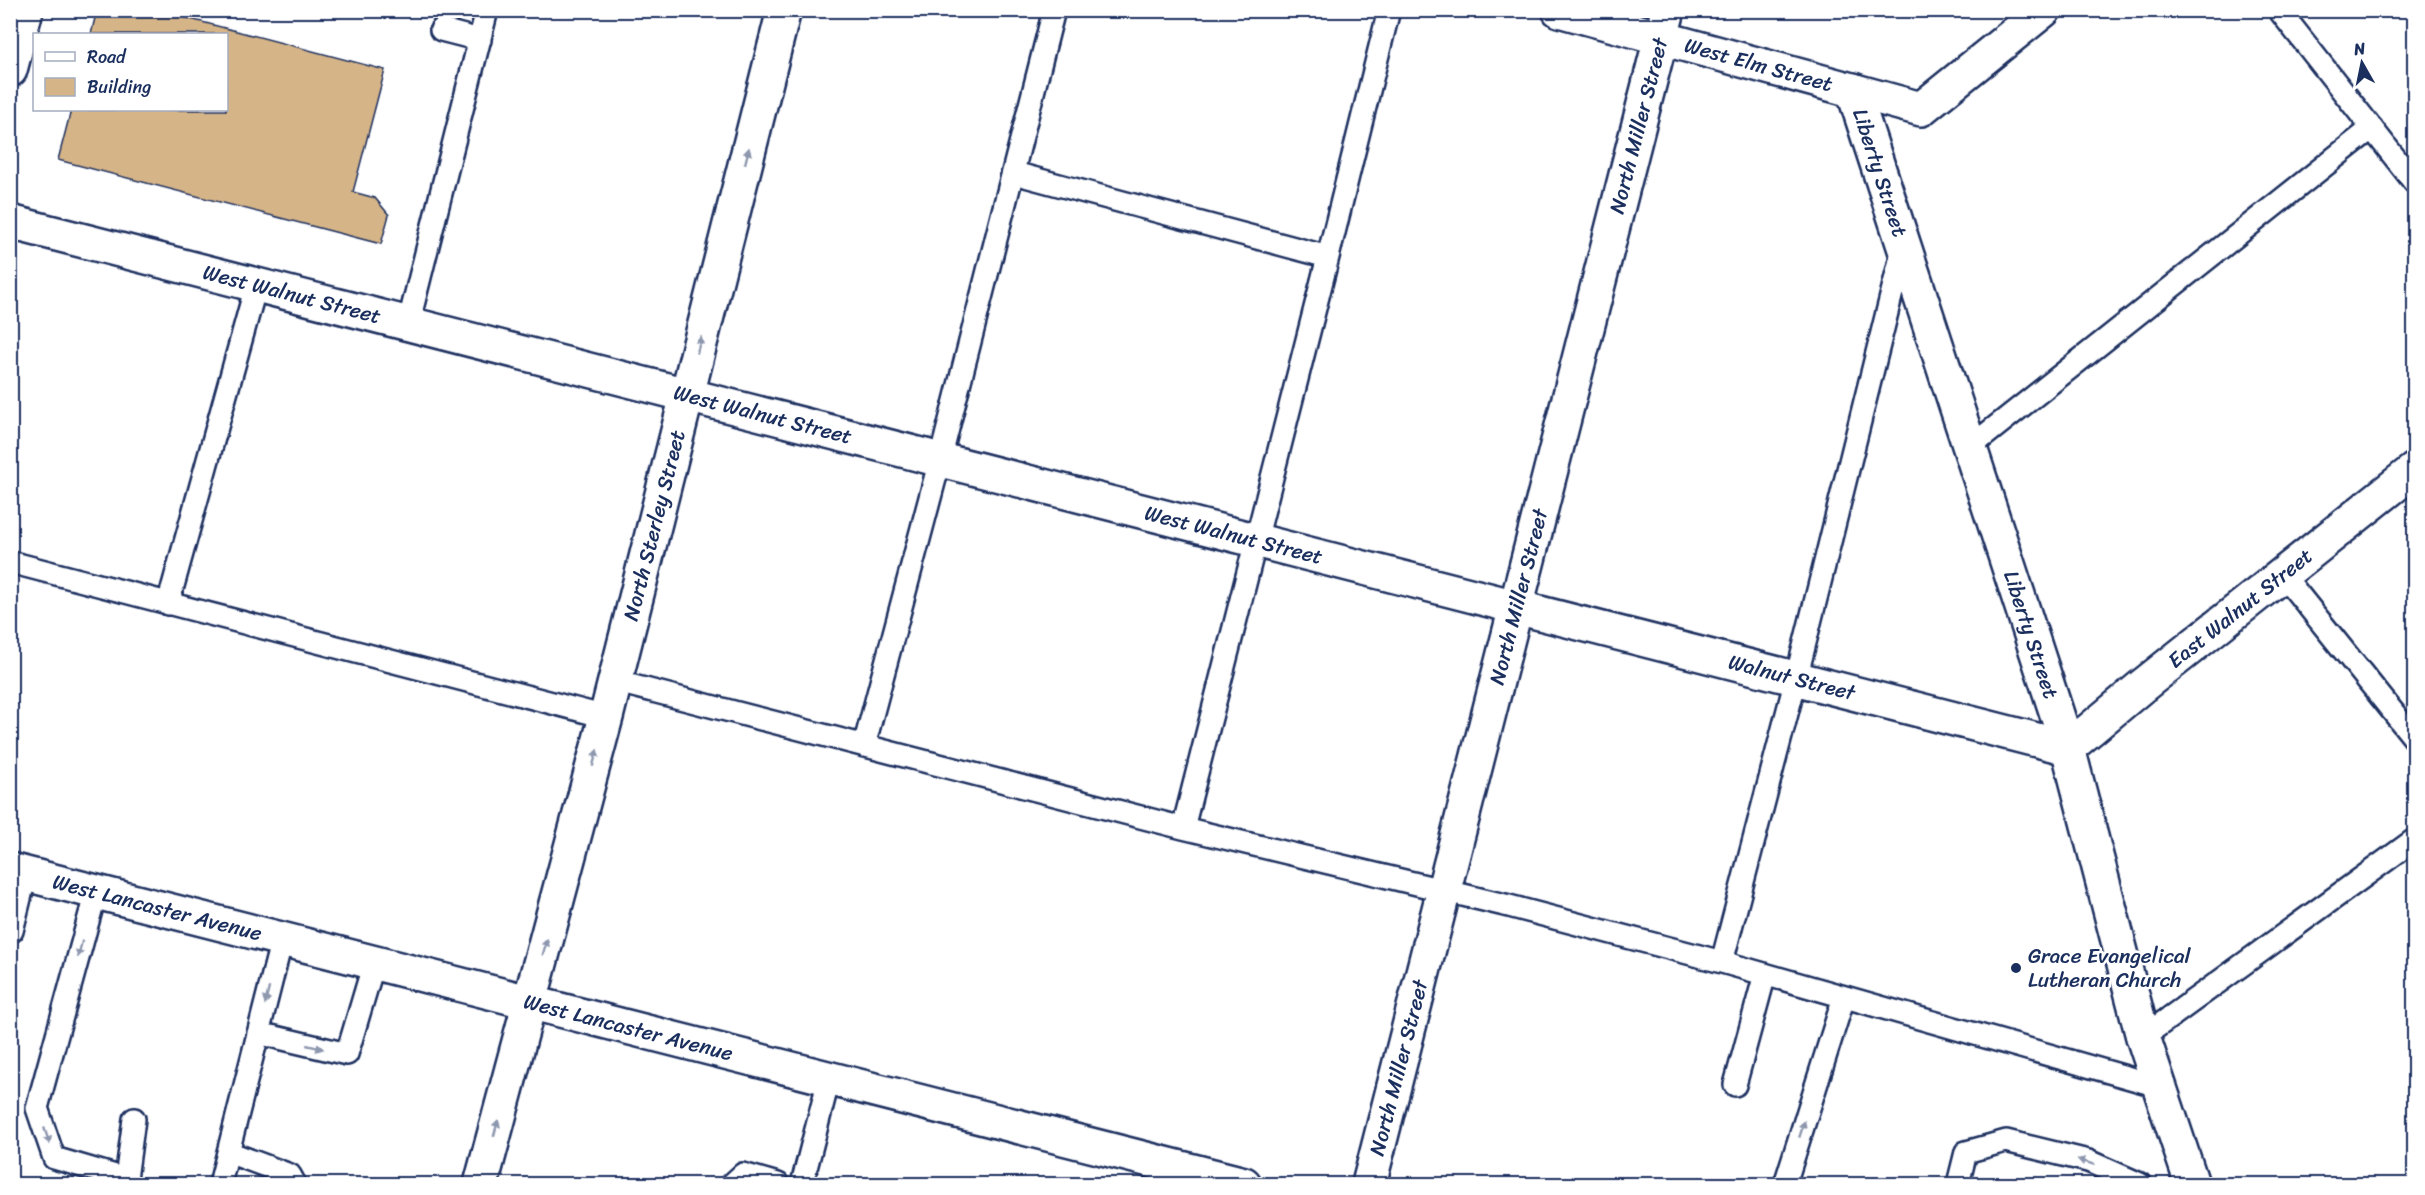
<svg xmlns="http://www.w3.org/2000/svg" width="2425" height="1195" viewBox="0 0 2425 1195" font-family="Sriracha,sans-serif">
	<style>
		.building { fill: #d5b488; stroke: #1b2f5e; stroke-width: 1.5 }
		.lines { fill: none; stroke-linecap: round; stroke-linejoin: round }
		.lane-casing { stroke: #1b2f5e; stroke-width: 26 }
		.street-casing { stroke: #1b2f5e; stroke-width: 38 }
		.primary-casing { stroke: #1b2f5e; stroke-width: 38 }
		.lane { stroke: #fff; stroke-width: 21 }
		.street { stroke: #fff; stroke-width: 33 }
		.primary { stroke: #fff; stroke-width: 33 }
		.oneway { fill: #8d97ae }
		.poi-dot { fill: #1b2f5e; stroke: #fff; stroke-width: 2 }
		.labels { text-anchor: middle; stroke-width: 5; stroke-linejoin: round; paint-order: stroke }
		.street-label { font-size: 21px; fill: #1b2f5e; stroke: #fff }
		.poi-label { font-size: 21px; fill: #1b2f5e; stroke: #fff; text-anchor: start }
	</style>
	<rect width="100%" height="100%" fill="#fff"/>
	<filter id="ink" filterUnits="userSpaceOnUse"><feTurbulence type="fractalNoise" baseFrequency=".0167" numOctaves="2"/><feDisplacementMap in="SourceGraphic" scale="12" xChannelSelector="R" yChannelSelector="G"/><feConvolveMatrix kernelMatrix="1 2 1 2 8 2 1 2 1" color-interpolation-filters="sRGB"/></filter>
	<g filter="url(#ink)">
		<path class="building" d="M 97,10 L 156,10 L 385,70 L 353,192 L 375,198 L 389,215 L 381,244 L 58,160 L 71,110 L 226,110 L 226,34 L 91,34 Z"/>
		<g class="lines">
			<g class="lane-casing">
				<path id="lane" d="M 2279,10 L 2414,182
					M 441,30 L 480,40
					M 1014,173 L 1328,257
					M 408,325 L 487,10
					M 1969,448 L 2372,128
					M 10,562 L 606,717
					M 2283,575 L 2414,738
					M 168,604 L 256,286
					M 614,681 L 1183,828 L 1509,906 L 1722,962 L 2158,1086
					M 864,746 L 940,460 L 1054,10
					M 1183,828 L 1328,257 L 1389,10
					M 96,892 L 37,1108 L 54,1158 L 126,1179 L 134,1119
					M 12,931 L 26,874
					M 1722,962 L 1796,679 L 1903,248
					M 258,1033 L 347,1054 L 374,963
					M 2143,1037 L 2414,840
					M 1735,1085 L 1765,974
					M 228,1152 L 290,1175 L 295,1184
					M 220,1184 L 282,939
					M 732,1184 L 743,1174 L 778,1184
					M 802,1184 L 829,1079
					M 1785,1184 L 1844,997
					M 1958,1184 L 1966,1152 L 2006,1141 L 2088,1161 L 2140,1184"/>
			</g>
			<g class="street-casing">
				<g id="street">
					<path id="s1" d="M 1559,10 L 1921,109 L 2044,10"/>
					<path d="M 10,70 L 26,10"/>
					<path id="s2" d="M 1853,90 L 2068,748 L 2143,1037 L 2192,1184"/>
					<path id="s3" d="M 10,222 L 2068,748 L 2141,687 L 2414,470"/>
					<path id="s4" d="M 481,1184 L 606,717 L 784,10"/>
					<path id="s5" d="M 1369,1184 L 1668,10"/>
				</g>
			</g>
			<g class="primary-casing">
				<g id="primary">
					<path id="s6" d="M 10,870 L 1244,1184"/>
				</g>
			</g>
			<use href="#lane" class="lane"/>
			<use href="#street" class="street"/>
			<use href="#primary" class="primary"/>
		</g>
		<defs><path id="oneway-solid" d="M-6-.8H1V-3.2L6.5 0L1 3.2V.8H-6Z" transform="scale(1.5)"/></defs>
		<g class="oneway">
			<use href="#oneway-solid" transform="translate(747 156) rotate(-76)"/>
			<use href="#oneway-solid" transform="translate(699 345) rotate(-76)"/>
			<use href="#oneway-solid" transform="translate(595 758) rotate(-75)"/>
			<use href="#oneway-solid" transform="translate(545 947) rotate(-74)"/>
			<use href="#oneway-solid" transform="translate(80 949) rotate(105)"/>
			<use href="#oneway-solid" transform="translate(267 996) rotate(104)"/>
			<use href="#oneway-solid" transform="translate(315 1047) rotate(13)"/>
			<use href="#oneway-solid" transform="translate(496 1128) rotate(-75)"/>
			<use href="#oneway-solid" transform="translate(1802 1129) rotate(-72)"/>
			<use href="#oneway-solid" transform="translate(47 1136) rotate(71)"/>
			<use href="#oneway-solid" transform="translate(2086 1162) rotate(-162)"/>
		</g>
	</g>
	<circle class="poi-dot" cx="2016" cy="968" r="6"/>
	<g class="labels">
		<g class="street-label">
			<text dy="7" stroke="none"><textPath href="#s1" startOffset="207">West Elm Street</textPath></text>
			<text dy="7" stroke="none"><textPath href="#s5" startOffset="1092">North Miller Street</textPath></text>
			<text dy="7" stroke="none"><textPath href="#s2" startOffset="87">Liberty Street</textPath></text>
			<text dy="7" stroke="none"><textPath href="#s3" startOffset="291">West Walnut Street</textPath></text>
			<text dy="7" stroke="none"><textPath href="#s3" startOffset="777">West Walnut Street</textPath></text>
			<text dy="7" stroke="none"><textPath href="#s4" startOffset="681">North Sterley Street</textPath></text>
			<text dy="7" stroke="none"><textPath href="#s3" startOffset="1263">West Walnut Street</textPath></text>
			<text dy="7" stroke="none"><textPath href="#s5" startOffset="606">North Miller Street</textPath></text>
			<text dy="7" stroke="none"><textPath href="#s3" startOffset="2346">East Walnut Street</textPath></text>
			<text dy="7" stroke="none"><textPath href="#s2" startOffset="573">Liberty Street</textPath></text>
			<text dy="7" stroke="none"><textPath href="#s3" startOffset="1839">Walnut Street</textPath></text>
			<text dy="7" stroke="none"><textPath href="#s6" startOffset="152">West Lancaster Avenue</textPath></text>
			<text dy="7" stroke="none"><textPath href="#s6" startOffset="638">West Lancaster Avenue</textPath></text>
			<text dy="7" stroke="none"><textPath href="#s5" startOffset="120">North Miller Street</textPath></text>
		</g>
		<g class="poi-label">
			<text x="2028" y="963">Grace Evangelical<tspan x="2028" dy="24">Lutheran Church</tspan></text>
		</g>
	</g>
	<rect width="2425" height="1195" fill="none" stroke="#fff" stroke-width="36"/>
	<rect x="18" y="18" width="2389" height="1159" fill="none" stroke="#1b2f5e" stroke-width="2" filter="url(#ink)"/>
	<rect x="33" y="33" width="195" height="78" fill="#ffffff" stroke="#a4acbf" stroke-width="1.5"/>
	<rect x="45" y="52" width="30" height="9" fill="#ffffff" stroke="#a4acbf" stroke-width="1.5"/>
	<text x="87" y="63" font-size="18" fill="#1b2f5e">Road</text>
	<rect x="45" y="78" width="30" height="18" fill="#d5b488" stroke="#a4acbf" stroke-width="1.5"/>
	<text x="87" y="93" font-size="18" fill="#1b2f5e">Building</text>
	<g transform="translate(2362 63) rotate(351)" stroke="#ffffff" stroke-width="4.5" paint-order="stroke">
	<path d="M0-4.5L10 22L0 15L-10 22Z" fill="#1b2f5e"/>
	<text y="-9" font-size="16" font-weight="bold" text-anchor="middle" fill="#1b2f5e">N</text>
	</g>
</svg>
